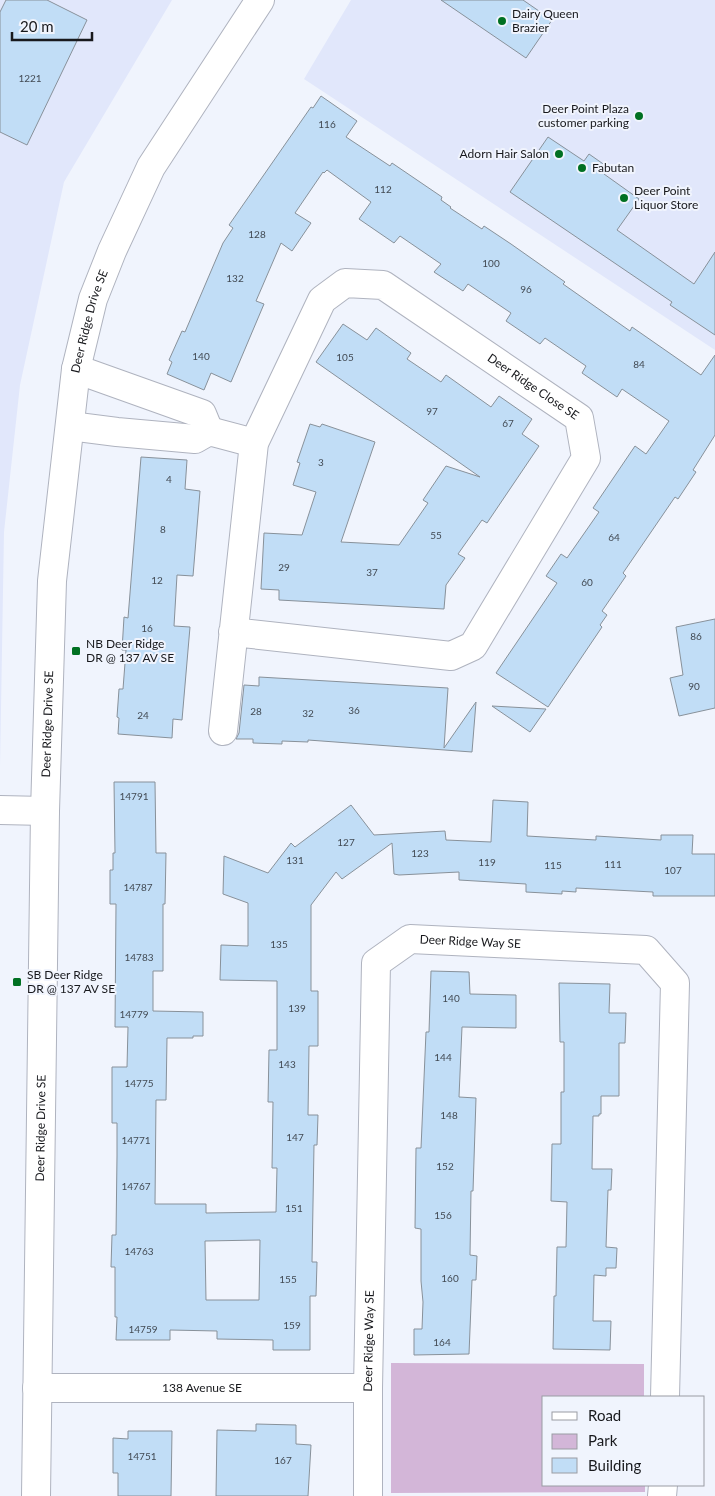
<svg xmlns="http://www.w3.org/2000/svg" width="715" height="1496" viewBox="0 0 715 1496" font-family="Lato,sans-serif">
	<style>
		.built { fill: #e1e7fb }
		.green { fill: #d3b6d8 }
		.building { fill: #c1ddf6; stroke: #88919a; fill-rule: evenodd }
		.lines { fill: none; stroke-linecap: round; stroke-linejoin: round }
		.minor-casing { stroke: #afb3bf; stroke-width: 30 }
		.minor { stroke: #fff; stroke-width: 28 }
		.poi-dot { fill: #007022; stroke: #f0f4fd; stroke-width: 2 }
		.labels { text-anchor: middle; stroke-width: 4; stroke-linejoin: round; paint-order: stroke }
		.number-label { font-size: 10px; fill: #424a53 }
		.poi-label { font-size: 12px; fill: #18191d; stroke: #f0f4fd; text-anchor: start }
		.street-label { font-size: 12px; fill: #18191d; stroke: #f0f4fd }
	</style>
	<rect width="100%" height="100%" fill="#f0f4fd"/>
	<path class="built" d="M 0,0 L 172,0 L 64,182 L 20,385 L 4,532 L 0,767 Z
		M 351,0 L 715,0 L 715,350 L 304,79 Z"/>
	<path class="green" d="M 391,1363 L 644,1364 L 644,1397 L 544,1397 L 544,1485 L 645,1485 L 645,1492 L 391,1493 Z"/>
	<path class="building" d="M 6,0 L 47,0 L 87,20 L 27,145 L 0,132 L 0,12 Z
		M 441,0 L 523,0 L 552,20 L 526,58 Z
		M 321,96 L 357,121 L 346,137 L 390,166 L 392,163 L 442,197 L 441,200 L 451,207 L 450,208 L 482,229 L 484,226 L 511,244 L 565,282 L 563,284 L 630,331 L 632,327 L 701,375 L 715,355 L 715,435 L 693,470 L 696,472 L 678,499 L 675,497 L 623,573 L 626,576 L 602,611 L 607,615 L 600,625 L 602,627 L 548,707 L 496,673 L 557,583 L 546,576 L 561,554 L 567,558 L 599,512 L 593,508 L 635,446 L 646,454 L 669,421 L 622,389 L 617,397 L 582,373 L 586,366 L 545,338 L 540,344 L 506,321 L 511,313 L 468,284 L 463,291 L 434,272 L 441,264 L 400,236 L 394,243 L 359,219 L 371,202 L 327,170 L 324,173 L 323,172 L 295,213 L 311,223 L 292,251 L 281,243 L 256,301 L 264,304 L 231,382 L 211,373 L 204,390 L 167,374 L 172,362 L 169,360 L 182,331 L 185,332 L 223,243 L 233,228 L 229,225 L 311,107 L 313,108 Z
		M 548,137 L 584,161 L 589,154 L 609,168 L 604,174 L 639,199 L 617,230 L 694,284 L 715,252 L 715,335 L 670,305 L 672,302 L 510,192 Z
		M 343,324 L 367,340 L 376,328 L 411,353 L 407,359 L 441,382 L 446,375 L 491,407 L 499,396 L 532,419 L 522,434 L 539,446 L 487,523 L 482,520 L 458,554 L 465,558 L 446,585 L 444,609 L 279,600 L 279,590 L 261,589 L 264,533 L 302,535 L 316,492 L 293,485 L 300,463 L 297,462 L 310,424 L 320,427 L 322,424 L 375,442 L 341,542 L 399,545 L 428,503 L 423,500 L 446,466 L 480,477 L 316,362 Z
		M 141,457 L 187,460 L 185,489 L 200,491 L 193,576 L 177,575 L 174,626 L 190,627 L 182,720 L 173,719 L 172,738 L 118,734 L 119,718 L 117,717 L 119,689 L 123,689 L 126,650 L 122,650 L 124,617 L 128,618 Z
		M 715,619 L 715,708 L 679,716 L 670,678 L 683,675 L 676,627 Z
		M 259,677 L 448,688 L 444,748 L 476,702 L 472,752 L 308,740 L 308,742 L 282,741 L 282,744 L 253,743 L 253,739 L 236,739 L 239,733 L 244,685 L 259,686 Z
		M 492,706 L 546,709 L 530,732 Z
		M 114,782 L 155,782 L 156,853 L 166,853 L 165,904 L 163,904 L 163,971 L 153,971 L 153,1011 L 203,1012 L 203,1036 L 193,1036 L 193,1038 L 167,1038 L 166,1100 L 156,1100 L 155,1204 L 206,1204 L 206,1213 L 276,1212 L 277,1168 L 272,1168 L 273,1102 L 268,1102 L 269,1050 L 277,1050 L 277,981 L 220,980 L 221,945 L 248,946 L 248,903 L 223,894 L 224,856 L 268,873 L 291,843 L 295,847 L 351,805 L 374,835 L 445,831 L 446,840 L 491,842 L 493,800 L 528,802 L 527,836 L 596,840 L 596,836 L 661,840 L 661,835 L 693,835 L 692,854 L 715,854 L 715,896 L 653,896 L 653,892 L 576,888 L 576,892 L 562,891 L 562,894 L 526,892 L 526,884 L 459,880 L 459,872 L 399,875 L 394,874 L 392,843 L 342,879 L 336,872 L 311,905 L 311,991 L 318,991 L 318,1046 L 309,1046 L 308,1115 L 318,1115 L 317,1145 L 314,1145 L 312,1262 L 317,1262 L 316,1296 L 310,1296 L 310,1350 L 273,1350 L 273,1340 L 217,1339 L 217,1331 L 170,1330 L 170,1340 L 116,1340 L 117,1317 L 115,1317 L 115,1267 L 111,1267 L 112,1235 L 116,1235 L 117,1156 L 117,1123 L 112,1123 L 112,1067 L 127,1067 L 128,1027 L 115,1027 L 116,904 L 110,904 L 110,870 L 113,870 L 113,853 L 115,853 ZM 260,1240 L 259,1300 L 206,1300 L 205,1241 Z
		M 431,971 L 469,972 L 470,994 L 516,995 L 516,1028 L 462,1027 L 459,1097 L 476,1098 L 473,1191 L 471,1191 L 470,1255 L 477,1256 L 476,1280 L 472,1280 L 469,1354 L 414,1355 L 414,1329 L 422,1329 L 423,1302 L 421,1281 L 421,1229 L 415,1228 L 416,1148 L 421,1148 L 426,1032 L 429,1032 Z
		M 559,983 L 610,984 L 609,1013 L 626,1013 L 625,1043 L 619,1043 L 619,1096 L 601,1096 L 601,1114 L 599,1114 L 599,1116 L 593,1116 L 592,1169 L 612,1169 L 611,1190 L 608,1190 L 606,1247 L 617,1248 L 616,1268 L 606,1268 L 606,1276 L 594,1275 L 593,1321 L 611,1321 L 610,1350 L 553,1349 L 554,1296 L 556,1296 L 557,1247 L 566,1247 L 567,1202 L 551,1201 L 552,1144 L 561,1144 L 561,1092 L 564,1092 L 564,1042 L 560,1042 Z
		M 256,1424 L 296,1425 L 296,1444 L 311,1445 L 308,1496 L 216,1496 L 217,1430 L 256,1431 Z
		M 128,1431 L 172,1431 L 171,1496 L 118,1496 L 118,1473 L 113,1473 L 113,1438 L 128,1439 Z"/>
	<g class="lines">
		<g class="minor-casing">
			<g id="minor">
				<path d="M 76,369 L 202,414 L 209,431"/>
				<path d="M 70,426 L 117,432 L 195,439 L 209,431 L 254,443"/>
				<path id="s1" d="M 223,731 L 254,443 L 322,300 L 345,283 L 383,285 L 579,418 L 586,458 L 473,646 L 451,656 L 233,632"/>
				<path d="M 0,810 L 45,811"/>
				<path id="s2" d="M 37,1388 L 368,1388"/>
				<path id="s3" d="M 36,1496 L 45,811 L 52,581 L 76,369 L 93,299 L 112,251 L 151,167 L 260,0"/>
				<path id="s4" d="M 368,1496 L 368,1388 L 376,963 L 410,939 L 646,950 L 675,983 L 665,1397"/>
				<path d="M 662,1496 L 663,1485"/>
			</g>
		</g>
		<use href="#minor" class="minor"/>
	</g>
	<g class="poi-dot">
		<circle cx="502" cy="21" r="5"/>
		<circle cx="639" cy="116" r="5"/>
		<circle cx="559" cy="154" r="5"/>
		<circle cx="582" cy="168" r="5"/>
		<circle cx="624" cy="198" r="5"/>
		<rect x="71" y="646" width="10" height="10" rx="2.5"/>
		<rect x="12" y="977" width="10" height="10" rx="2.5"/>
	</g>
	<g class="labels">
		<g class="number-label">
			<text x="30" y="82">1221</text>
			<text x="327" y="128">116</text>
			<text x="383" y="193">112</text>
			<text x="257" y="238">128</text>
			<text x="491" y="267">100</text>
			<text x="235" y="282">132</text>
			<text x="526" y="293">96</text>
			<text x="201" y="360">140</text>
			<text x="345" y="361">105</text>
			<text x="639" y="368">84</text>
			<text x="432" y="415">97</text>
			<text x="508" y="427">67</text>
			<text x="321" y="466">3</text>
			<text x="169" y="483">4</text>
			<text x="163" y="533">8</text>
			<text x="436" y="539">55</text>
			<text x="614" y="541">64</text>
			<text x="284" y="571">29</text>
			<text x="372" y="576">37</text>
			<text x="157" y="584">12</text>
			<text x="587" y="586">60</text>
			<text x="147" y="632">16</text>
			<text x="696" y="640">86</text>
			<text x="694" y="690">90</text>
			<text x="354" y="714">36</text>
			<text x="256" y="715">28</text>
			<text x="308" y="717">32</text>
			<text x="143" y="719">24</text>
			<text x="134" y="800">14791</text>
			<text x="346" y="846">127</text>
			<text x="420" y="857">123</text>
			<text x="295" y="864">131</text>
			<text x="487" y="866">119</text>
			<text x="613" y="868">111</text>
			<text x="553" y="869">115</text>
			<text x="673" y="874">107</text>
			<text x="138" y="891">14787</text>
			<text x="279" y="948">135</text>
			<text x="139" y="961">14783</text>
			<text x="451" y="1002">140</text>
			<text x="297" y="1012">139</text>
			<text x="134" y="1018">14779</text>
			<text x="443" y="1061">144</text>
			<text x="287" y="1068">143</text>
			<text x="139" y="1087">14775</text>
			<text x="449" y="1119">148</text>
			<text x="295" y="1141">147</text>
			<text x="136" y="1144">14771</text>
			<text x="445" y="1170">152</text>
			<text x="136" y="1190">14767</text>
			<text x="294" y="1212">151</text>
			<text x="443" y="1219">156</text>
			<text x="139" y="1255">14763</text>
			<text x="450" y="1282">160</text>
			<text x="288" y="1283">155</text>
			<text x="292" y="1329">159</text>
			<text x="143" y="1333">14759</text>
			<text x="442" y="1346">164</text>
			<text x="142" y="1460">14751</text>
			<text x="283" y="1464">167</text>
		</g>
		<g class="poi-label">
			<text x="512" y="18">Dairy Queen<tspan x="512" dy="14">Brazier</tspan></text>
			<text x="629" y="113" text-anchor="end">Deer Point Plaza<tspan x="629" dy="14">customer parking</tspan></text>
			<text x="549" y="158" text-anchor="end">Adorn Hair Salon</text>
			<text x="592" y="172">Fabutan</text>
			<text x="634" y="195">Deer Point<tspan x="634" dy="14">Liquor Store</tspan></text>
			<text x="86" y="648">NB Deer Ridge<tspan x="86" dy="14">DR @ 137 AV SE</tspan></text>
			<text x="27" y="979">SB Deer Ridge<tspan x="27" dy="14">DR @ 137 AV SE</tspan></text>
		</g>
		<g class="street-label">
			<text dy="4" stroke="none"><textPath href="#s3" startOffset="1178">Deer Ridge Drive SE</textPath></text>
			<text dy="4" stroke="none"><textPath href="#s1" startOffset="696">Deer Ridge Close SE</textPath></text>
			<text dy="4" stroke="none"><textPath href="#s3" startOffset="772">Deer Ridge Drive SE</textPath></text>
			<text dy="4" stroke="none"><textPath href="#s4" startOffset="635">Deer Ridge Way SE</textPath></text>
			<text dy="4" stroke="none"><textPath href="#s3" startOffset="368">Deer Ridge Drive SE</textPath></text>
			<text dy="4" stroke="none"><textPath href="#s4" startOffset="155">Deer Ridge Way SE</textPath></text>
			<text dy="4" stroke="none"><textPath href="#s2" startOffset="165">138 Avenue SE</textPath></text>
		</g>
	</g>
	<rect x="542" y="1396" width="162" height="90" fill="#f0f4fd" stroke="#9a9ca3"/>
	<rect x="552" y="1412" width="25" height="8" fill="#ffffff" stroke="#9a9ca3"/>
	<text x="588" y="1421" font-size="15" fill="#18191d">Road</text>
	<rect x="552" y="1434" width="25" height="15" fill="#d3b6d8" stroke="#9a9ca3"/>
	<text x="588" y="1446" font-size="15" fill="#18191d">Park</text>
	<rect x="552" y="1458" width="25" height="15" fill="#c1ddf6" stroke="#9a9ca3"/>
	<text x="588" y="1471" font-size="15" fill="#18191d">Building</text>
	<path d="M12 32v8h80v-8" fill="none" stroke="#18191d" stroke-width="2.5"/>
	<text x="20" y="32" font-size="15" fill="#18191d" stroke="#f0f4fd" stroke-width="4" paint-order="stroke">20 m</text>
</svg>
